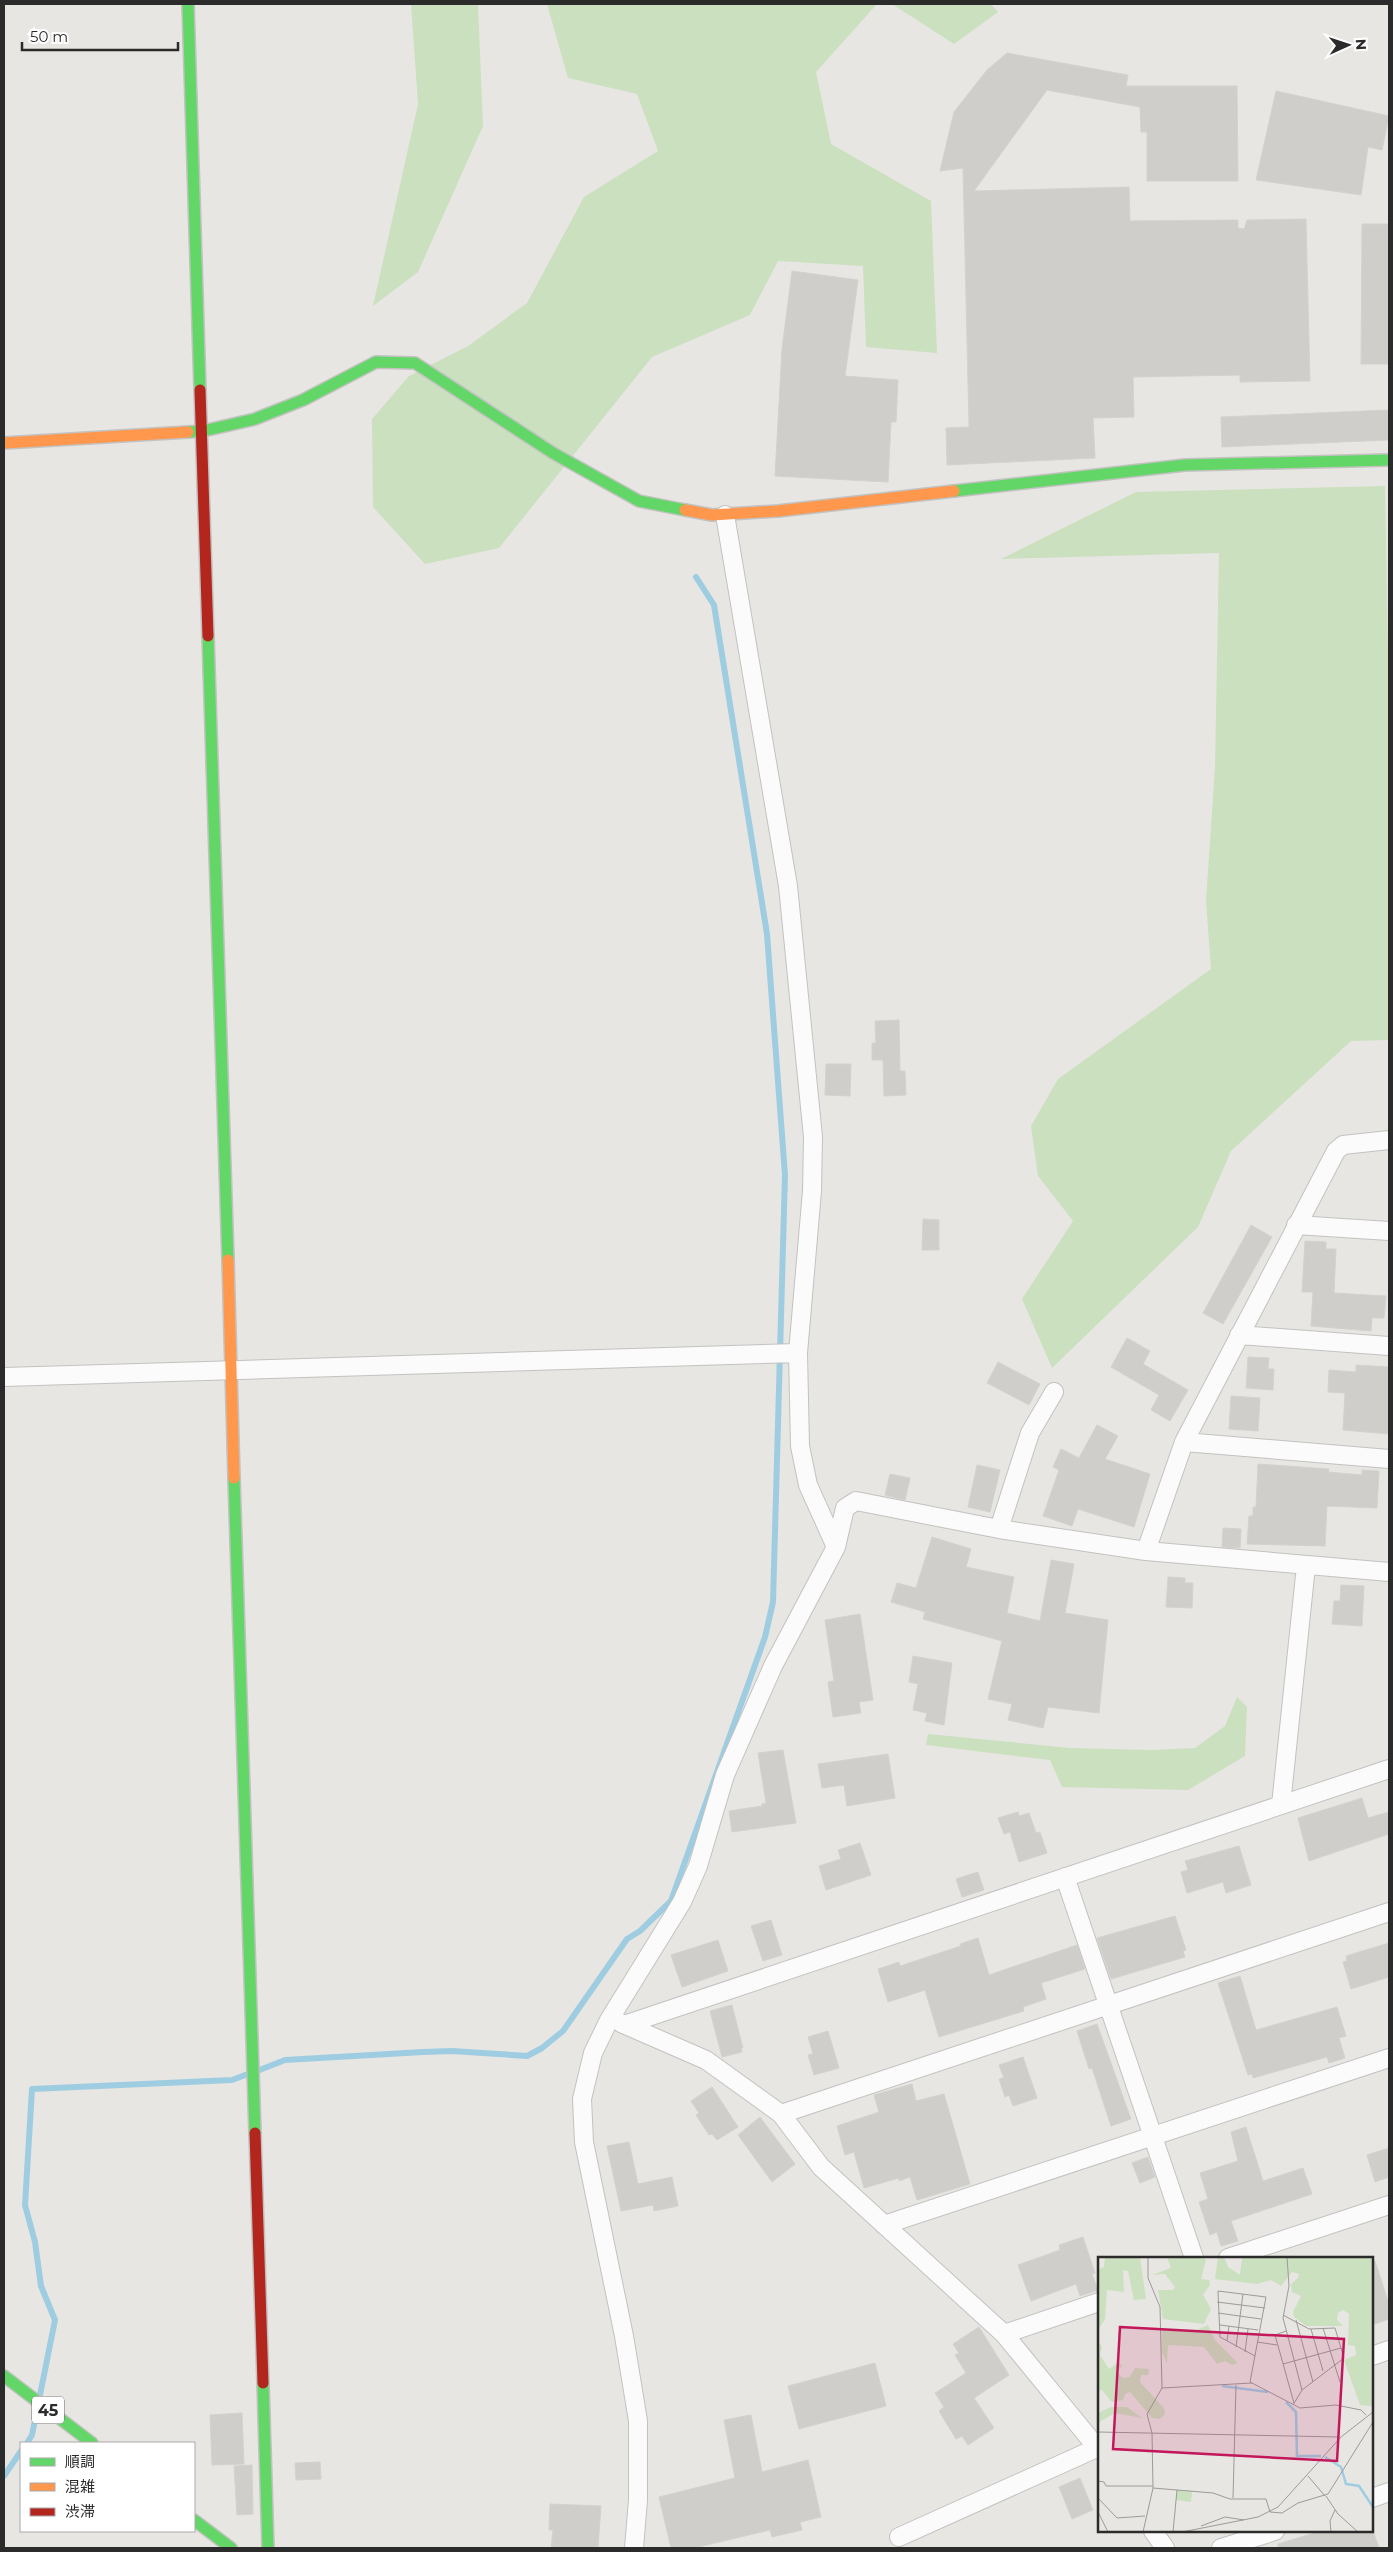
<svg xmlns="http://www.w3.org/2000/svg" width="1393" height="2552" viewBox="0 0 1393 2552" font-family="Montserrat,'Noto Sans JP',sans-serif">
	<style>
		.green { fill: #cae0bf }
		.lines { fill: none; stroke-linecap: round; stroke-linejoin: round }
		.stream { stroke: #9ecde2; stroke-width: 6 }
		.building { fill: #d0cecb; stroke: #d3d2ce }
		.street-casing { stroke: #c2c2c1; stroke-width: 20 }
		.fast-casing { stroke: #c2c2c1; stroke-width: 14 }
		.slow-casing { stroke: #c2c2c1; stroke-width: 14 }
		.jam-casing { stroke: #c2c2c1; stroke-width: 14 }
		.street { stroke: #fcfbfb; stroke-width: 18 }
		.fast { stroke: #63d668; stroke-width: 11 }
		.slow { stroke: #ff974d; stroke-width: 11 }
		.jam { stroke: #b3261e; stroke-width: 11 }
		.labels { text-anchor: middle; stroke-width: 4; stroke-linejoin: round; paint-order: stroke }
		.shield { fill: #fff; stroke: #6b6b6b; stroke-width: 1 }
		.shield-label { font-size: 16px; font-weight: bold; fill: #2b2b2b }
		.inset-river { fill: none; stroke: #9ecde2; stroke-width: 2.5 }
		.inset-road { fill: none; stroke: #9c9b99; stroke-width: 1 }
		.view { fill: #c2185b; fill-opacity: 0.15; stroke: #c2185b; stroke-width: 2.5 }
		.inset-edge { fill: none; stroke: #2b2b2b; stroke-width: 2.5 }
	</style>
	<rect width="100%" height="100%" fill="#e8e6e2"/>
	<path class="green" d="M 411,4 L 478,4 L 483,126 L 418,272 L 373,306 L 418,104 Z
		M 547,4 L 877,4 L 816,72 L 831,144 L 931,201 L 937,353 L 866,347 L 863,266 L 778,261 L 750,315 L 652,357 L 499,548 L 425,564 L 373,507 L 372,419 L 409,376 L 468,346 L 527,303 L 584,197 L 658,151 L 637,94 L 568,78 Z
		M 892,4 L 991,4 L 998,12 L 954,44 Z
		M 1385,486 L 1389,706 L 1389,1040 L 1351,1041 L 1231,1151 L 1198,1227 L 1052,1368 L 1022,1299 L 1073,1221 L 1038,1176 L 1031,1126 L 1058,1079 L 1211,969 L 1206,901 L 1215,767 L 1219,553 L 1001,559 L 1136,492 Z
		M 1237,1697 L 1247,1707 L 1245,1756 L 1188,1790 L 1062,1787 L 1050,1760 L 926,1745 L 928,1734 L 1070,1748 L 1152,1750 L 1195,1748 L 1225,1726 Z"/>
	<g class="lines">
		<path class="stream" d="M 257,2071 L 285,2060 L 423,2052 L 452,2051 L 527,2056 L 542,2048 L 563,2031 L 627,1939 L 640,1931 L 671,1901 L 765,1637 L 773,1602 L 785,1175 L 767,934 L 714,605 L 696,577
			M 40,2395 L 55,2320 L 41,2286 L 35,2242 L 25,2205 L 32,2089 L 232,2080 L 248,2074
			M 27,2443 L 32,2435 L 37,2410
			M 4,2476 L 21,2451"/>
	</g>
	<path class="building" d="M 1007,53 L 1128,75 L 1126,86 L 1237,86 L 1238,181 L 1147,181 L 1147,132 L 1141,132 L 1140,107 L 1047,90 L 974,191 L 1129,187 L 1130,221 L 1238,220 L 1238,228 L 1244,229 L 1247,220 L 1306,219 L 1310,381 L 1240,382 L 1240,375 L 1133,377 L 1134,417 L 1093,418 L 1095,458 L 947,465 L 946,428 L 969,427 L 963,168 L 940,171 L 954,112 L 987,70 Z
		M 1276,91 L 1389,116 L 1382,150 L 1368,147 L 1361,195 L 1256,180 Z
		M 1362,224 L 1389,224 L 1389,364 L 1361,364 Z
		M 792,271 L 858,280 L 845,376 L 898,380 L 896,422 L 891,422 L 888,482 L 775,476 L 782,349 Z
		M 1389,410 L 1389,440 L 1222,447 L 1221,417 Z
		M 899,1020 L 900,1071 L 905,1071 L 906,1095 L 884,1096 L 883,1060 L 872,1060 L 872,1043 L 876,1043 L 875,1021 Z
		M 826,1064 L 851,1064 L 850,1096 L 825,1095 Z
		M 923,1219 L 939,1220 L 939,1250 L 922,1250 Z
		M 1251,1225 L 1272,1237 L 1223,1324 L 1203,1313 Z
		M 1305,1241 L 1326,1242 L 1326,1249 L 1336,1249 L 1334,1293 L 1386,1296 L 1384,1318 L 1372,1318 L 1371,1331 L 1311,1326 L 1313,1292 L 1302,1292 Z
		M 1127,1338 L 1150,1351 L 1143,1364 L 1188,1390 L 1170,1421 L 1151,1410 L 1159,1395 L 1111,1367 Z
		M 1248,1357 L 1269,1358 L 1268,1369 L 1274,1369 L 1273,1390 L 1246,1388 Z
		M 998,1362 L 1040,1384 L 1029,1405 L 987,1383 Z
		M 1356,1365 L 1389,1367 L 1389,1434 L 1343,1430 L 1345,1393 L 1328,1392 L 1329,1370 L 1356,1372 Z
		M 1231,1396 L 1260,1398 L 1258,1431 L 1229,1429 Z
		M 1097,1425 L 1118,1436 L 1105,1459 L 1150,1474 L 1134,1527 L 1078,1509 L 1072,1526 L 1043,1516 L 1059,1470 L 1053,1467 L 1061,1449 L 1079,1458 Z
		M 1258,1464 L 1329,1469 L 1328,1472 L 1362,1475 L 1362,1470 L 1379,1471 L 1377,1508 L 1327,1506 L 1325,1546 L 1247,1544 L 1249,1516 L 1253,1516 L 1253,1507 L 1256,1507 Z
		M 977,1465 L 1000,1470 L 990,1512 L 968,1507 Z
		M 890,1474 L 910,1478 L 905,1500 L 885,1495 Z
		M 1223,1528 L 1241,1529 L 1240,1548 L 1222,1547 Z
		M 932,1537 L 971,1549 L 966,1567 L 1014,1577 L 1007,1613 L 1040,1621 L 1051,1560 L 1074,1564 L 1065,1613 L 1108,1620 L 1099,1713 L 1048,1707 L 1043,1728 L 1008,1720 L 1012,1704 L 988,1699 L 1002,1641 L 923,1619 L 925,1612 L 891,1602 L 897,1583 L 916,1588 Z
		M 1168,1577 L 1185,1578 L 1185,1583 L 1193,1583 L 1192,1608 L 1166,1607 Z
		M 1341,1585 L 1364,1586 L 1362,1626 L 1332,1624 L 1334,1601 L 1340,1601 Z
		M 860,1614 L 873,1700 L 859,1702 L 861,1713 L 833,1717 L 828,1682 L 834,1681 L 825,1620 Z
		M 913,1656 L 952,1663 L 944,1725 L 925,1721 L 927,1713 L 913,1710 L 918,1684 L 909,1682 Z
		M 783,1750 L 796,1823 L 732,1832 L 729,1811 L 762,1806 L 762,1804 L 766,1803 L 758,1753 Z
		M 888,1754 L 895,1798 L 847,1806 L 844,1785 L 822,1788 L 818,1764 Z
		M 1362,1798 L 1368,1818 L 1389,1812 L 1389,1834 L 1309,1861 L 1298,1818 Z
		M 1018,1812 L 1019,1816 L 1029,1813 L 1036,1833 L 1040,1832 L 1047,1853 L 1019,1862 L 1010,1832 L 1004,1834 L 998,1818 Z
		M 860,1843 L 871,1875 L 826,1890 L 819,1866 L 841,1859 L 838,1850 Z
		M 1239,1846 L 1251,1885 L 1226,1893 L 1223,1882 L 1187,1893 L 1181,1872 L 1188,1870 L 1185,1861 Z
		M 978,1872 L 984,1890 L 962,1897 L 956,1879 Z
		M 1175,1916 L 1186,1950 L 1183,1951 L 1185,1957 L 1111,1979 L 1097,1938 Z
		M 771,1920 L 782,1955 L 763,1961 L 751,1926 Z
		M 978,1938 L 989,1975 L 1077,1945 L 1085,1969 L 1041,1983 L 1046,1999 L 1023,2007 L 1024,2011 L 939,2037 L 925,1990 L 888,2002 L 878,1969 L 899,1962 L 900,1966 L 961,1946 L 960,1944 Z
		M 718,1940 L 728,1971 L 682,1987 L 671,1955 Z
		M 1389,1943 L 1389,1977 L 1351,1989 L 1343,1962 L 1347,1961 L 1346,1956 Z
		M 1240,1976 L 1256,2030 L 1337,2007 L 1346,2036 L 1339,2038 L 1345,2058 L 1329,2063 L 1327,2057 L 1253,2078 L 1252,2074 L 1248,2075 L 1218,1983 Z
		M 732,2005 L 743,2048 L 741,2048 L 742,2052 L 722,2057 L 710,2011 Z
		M 1097,2024 L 1131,2119 L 1111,2126 L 1092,2068 L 1089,2069 L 1077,2031 Z
		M 828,2031 L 839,2068 L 814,2075 L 808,2055 L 813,2054 L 808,2037 Z
		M 1023,2057 L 1037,2098 L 1013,2106 L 1009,2095 L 1005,2097 L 999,2079 L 1004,2078 L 999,2065 Z
		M 912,2084 L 916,2101 L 944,2094 L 970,2184 L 917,2200 L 910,2177 L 899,2181 L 899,2178 L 864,2188 L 854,2152 L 845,2155 L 837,2126 L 879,2112 L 874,2095 Z
		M 712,2087 L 738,2127 L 717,2140 L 712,2134 L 709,2135 L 696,2115 L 699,2113 L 691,2101 Z
		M 760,2117 L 795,2164 L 772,2182 L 738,2135 Z
		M 1246,2127 L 1263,2181 L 1303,2168 L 1312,2194 L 1231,2221 L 1238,2241 L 1221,2246 L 1217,2232 L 1210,2235 L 1199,2202 L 1208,2199 L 1200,2173 L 1238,2161 L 1231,2132 Z
		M 629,2142 L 638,2184 L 672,2177 L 678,2206 L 654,2211 L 653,2205 L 621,2211 L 607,2146 Z
		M 1389,2148 L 1389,2177 L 1375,2182 L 1367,2155 Z
		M 1148,2157 L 1155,2177 L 1140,2183 L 1132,2163 Z
		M 1083,2237 L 1095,2273 L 1092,2274 L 1098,2290 L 1080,2296 L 1076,2284 L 1031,2301 L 1018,2265 L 1060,2250 L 1059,2245 Z
		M 1372,2261 L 1375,2261 L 1389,2304 L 1389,2319 L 1372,2325 Z
		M 979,2327 L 1009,2375 L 974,2398 L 994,2428 L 968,2445 L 962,2436 L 956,2439 L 939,2411 L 944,2407 L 935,2393 L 966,2373 L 955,2355 L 959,2353 L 953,2344 Z
		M 875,2363 L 886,2406 L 799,2429 L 788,2386 Z
		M 242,2413 L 244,2464 L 212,2465 L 210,2415 Z
		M 751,2415 L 762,2472 L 808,2460 L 821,2517 L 800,2522 L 802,2530 L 772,2537 L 770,2530 L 694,2548 L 671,2548 L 659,2497 L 735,2478 L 724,2420 Z
		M 320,2462 L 321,2479 L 296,2480 L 295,2463 Z
		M 252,2465 L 253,2514 L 237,2515 L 234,2466 Z
		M 1080,2478 L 1093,2510 L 1072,2519 L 1059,2487 Z
		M 550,2504 L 601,2506 L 598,2548 L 551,2548 L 553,2530 L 549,2530 Z
		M 1321,2531 L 1373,2531 L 1379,2548 L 1278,2548 L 1278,2544 Z"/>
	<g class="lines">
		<g class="street-casing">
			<path id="street" d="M 725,515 L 788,886 L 813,1137 L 812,1191 L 798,1353 L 800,1446 L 808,1485 L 836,1547
				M 1296,1225 L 1389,1231
				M 1239,1335 L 1389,1346
				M 4,1377 L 798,1353
				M 1184,1442 L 1389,1459
				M 999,1529 L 1030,1433 L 1054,1392
				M 1146,1551 L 1184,1442 L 1336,1151 L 1343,1145 L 1389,1140
				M 1281,1805 L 1306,1566
				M 1065,1877 L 1194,2258
				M 621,2023 L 706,2060 L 781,2114 L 821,2167 L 1004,2334 L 1099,2450
				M 627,2024 L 1389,1769
				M 781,2114 L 1389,1912
				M 884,2225 L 1389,2058
				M 1228,2258 L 1389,2205
				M 1004,2334 L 1099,2302
				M 1372,2356 L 1389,2350
				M 1372,2498 L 1389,2492
				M 1153,2531 L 1165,2548
				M 899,2537 L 1099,2447
				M 634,2548 L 638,2500 L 638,2421 L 624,2336 L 584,2142 L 582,2099 L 593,2053 L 609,2020 L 682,1902 L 698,1866 L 725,1775 L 773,1666 L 836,1547 L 845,1508 L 856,1501 L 999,1529 L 1146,1551 L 1389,1572
				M 1221,2548 L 1275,2531"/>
		</g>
		<g class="fast-casing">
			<path id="fast" d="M 188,4 L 200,390
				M 188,432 L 203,431 L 255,419 L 303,400 L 376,362 L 415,363 L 553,453 L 639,501 L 685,510
				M 954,491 L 1185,465 L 1389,460
				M 208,636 L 228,1260
				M 234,1478 L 255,2133
				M 4,2376 L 92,2443
				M 263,2383 L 268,2548
				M 194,2520 L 231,2548"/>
		</g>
		<g class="slow-casing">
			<path id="slow" d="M 4,443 L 188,432
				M 685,510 L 712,515 L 778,511 L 954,491
				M 228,1260 L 234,1478"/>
		</g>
		<g class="jam-casing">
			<path id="jam" d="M 200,390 L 208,636
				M 255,2133 L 263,2383"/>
		</g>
		<use href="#street" class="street"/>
		<use href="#fast" class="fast"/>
		<use href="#slow" class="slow"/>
		<use href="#jam" class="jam"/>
	</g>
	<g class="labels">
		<rect class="shield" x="32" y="2396.5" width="32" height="27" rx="4"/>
		<g class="shield-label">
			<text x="48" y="2416">45</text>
		</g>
	</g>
	<g transform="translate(1098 2257)">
		<rect width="275" height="275" fill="#e8e6e2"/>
		<path d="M 7,0 L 42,0 L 48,42 L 36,43 L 30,14 L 25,13 L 26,35 L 9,33 L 7,62 L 0,73 L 0,12 L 6,10 ZM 69,0 L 105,0 L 108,3 L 103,22 L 111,23 L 112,28 L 105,38 L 113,52 L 106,67 L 65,62 L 60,33 L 75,33 L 77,30 L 67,17 L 54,18 L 73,11 ZM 120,0 L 126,0 L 130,10 L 142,18 L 144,0 L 274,0 L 275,149 L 262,148 L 246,103 L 258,98 L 257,89 L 250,88 L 251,57 L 245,53 L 240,56 L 239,63 L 245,69 L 208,69 L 196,60 L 195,55 L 203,39 L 194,35 L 193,27 L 200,21 L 201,17 L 194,15 L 183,29 L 173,23 L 159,27 L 117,22 ZM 110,68 L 117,83 L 140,106 L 134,108 L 127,104 L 119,107 L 106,90 L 70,88 L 69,107 L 64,95 L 64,73 L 96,74 ZM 0,85 L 4,89 L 2,98 L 11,112 L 21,105 L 24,109 L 19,115 L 25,121 L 32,120 L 37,111 L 51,112 L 50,118 L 43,118 L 42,125 L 66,151 L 67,157 L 62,162 L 54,161 L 32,135 L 27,137 L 25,143 L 14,145 L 4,133 L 0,134 ZM 13,150 L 29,150 L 44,161 L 17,156 L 0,166 L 0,156 ZM 79,233 L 94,234 L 93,245 L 78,243 Z" fill="#cae0bf"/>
		<path class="inset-river" d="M 124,129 L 170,135M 188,145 L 198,155 L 199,199 L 223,199M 227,200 L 243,210 L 248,227 L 261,229 L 275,250"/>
		<path class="inset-road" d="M 189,0 L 191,29 L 185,61 L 204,133M 119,45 L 167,51M 120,56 L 163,62M 185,58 L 211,72 L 237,71 L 246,101 L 204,133 L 195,148M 198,63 L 215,125M 122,68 L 160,73M 225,71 L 242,125M 213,72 L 225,114M 188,74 L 177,78 L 196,146M 129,84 L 131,69M 159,85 L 179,88M 138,90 L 145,37M 147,95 L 150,72M 157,99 L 122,80 L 120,34 L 168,40 L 152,125 L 202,151 L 238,148 L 263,153 L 268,158M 185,107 L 243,91M 64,131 L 154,126M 0,175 L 241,180M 210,219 L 227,239M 0,224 L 6,225 L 8,229 L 55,229M 55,231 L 115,236 L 132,242 L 168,242 L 172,255 L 184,256 L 200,246 L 230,237 L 275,165M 228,239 L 240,257 L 260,275M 0,241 L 19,261 L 47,259M 135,241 L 138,128M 0,255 L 10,275M 103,269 L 127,260 L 146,263M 45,275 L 55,231 L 54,176 L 49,157 L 64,131 L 62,50 L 50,21 L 50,0M 75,275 L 79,233M 84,275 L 160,260 L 180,250 L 243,180 L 275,155M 233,275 L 232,264 L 237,253"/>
		<path class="view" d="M 22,70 L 246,82 L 239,204 L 15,192 Z"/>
		<rect width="275" height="275" class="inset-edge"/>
	</g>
	<rect width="1393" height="2552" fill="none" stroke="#2b2b2b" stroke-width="10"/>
	<rect x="20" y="2442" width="175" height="90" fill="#ffffff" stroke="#aaaaaa"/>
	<rect x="30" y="2458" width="25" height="8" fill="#63d668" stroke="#aaaaaa"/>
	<text x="65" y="2467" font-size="15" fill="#2b2b2b">順調</text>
	<rect x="30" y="2483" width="25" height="8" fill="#ff974d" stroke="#aaaaaa"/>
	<text x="65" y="2492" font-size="15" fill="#2b2b2b">混雑</text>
	<rect x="30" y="2508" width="25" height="8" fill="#b3261e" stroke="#aaaaaa"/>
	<text x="65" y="2517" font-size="15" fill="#2b2b2b">渋滞</text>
	<g transform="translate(1348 45) rotate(87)" stroke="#ffffff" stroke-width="4" paint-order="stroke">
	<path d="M0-4L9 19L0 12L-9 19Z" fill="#2b2b2b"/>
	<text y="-8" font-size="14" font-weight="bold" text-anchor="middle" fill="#2b2b2b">N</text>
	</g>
	<path d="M22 42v8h156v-8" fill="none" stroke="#2b2b2b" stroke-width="2.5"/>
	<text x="30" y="42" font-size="15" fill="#2b2b2b" stroke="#ffffff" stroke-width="4" paint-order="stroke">50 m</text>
</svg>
